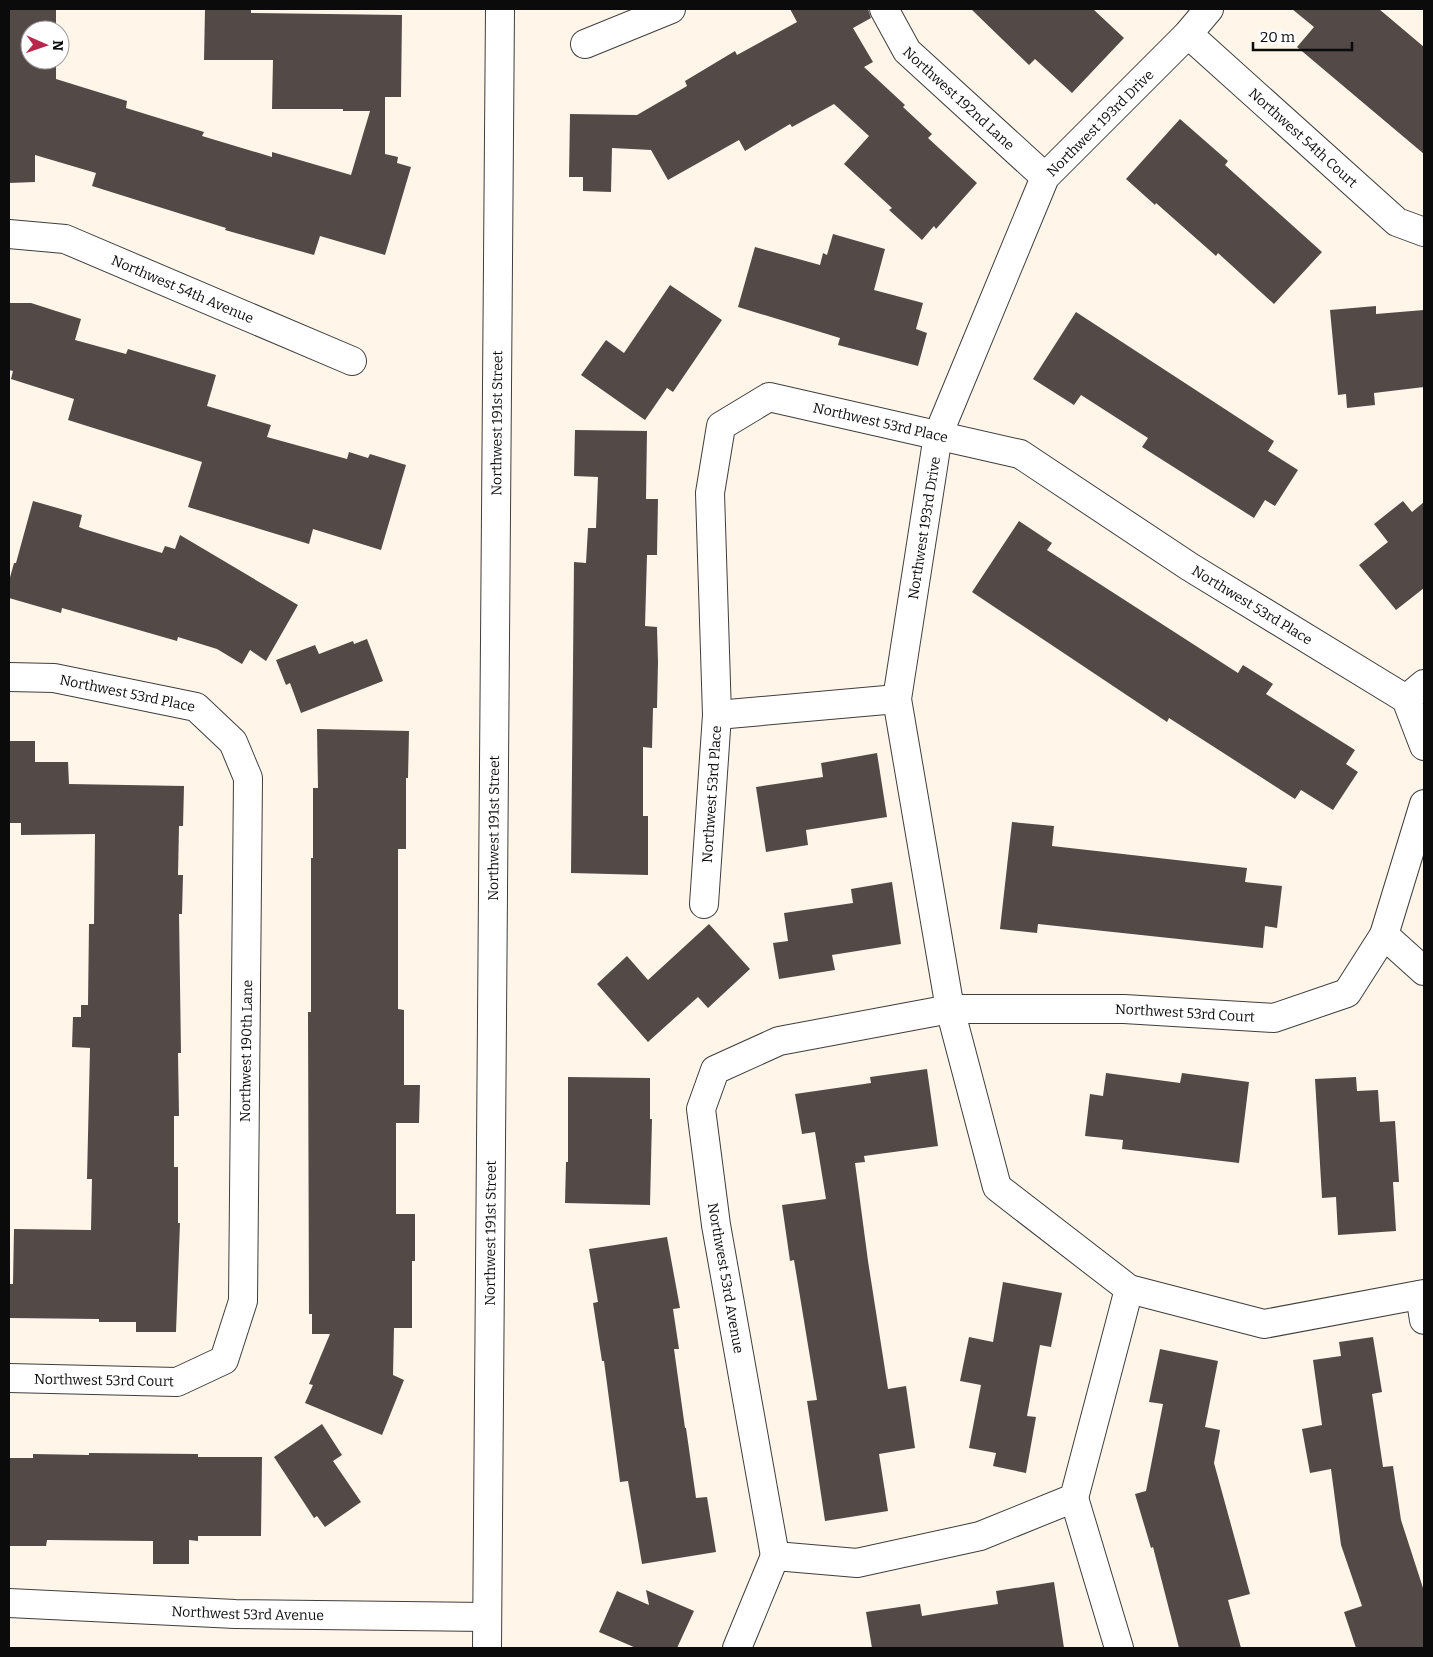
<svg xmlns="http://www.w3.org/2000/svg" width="1433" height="1657" viewBox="0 0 1433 1657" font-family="Bitter,serif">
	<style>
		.building { fill: #534947 }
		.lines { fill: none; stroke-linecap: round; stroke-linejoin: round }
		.minor-casing { stroke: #3e3e3e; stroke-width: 30 }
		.tertiary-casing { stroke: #3e3e3e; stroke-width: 30 }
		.minor { stroke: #fff; stroke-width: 28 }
		.tertiary { stroke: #fff; stroke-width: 28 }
		.labels { text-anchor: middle; stroke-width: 5; stroke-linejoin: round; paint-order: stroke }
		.street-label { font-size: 14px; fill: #0b0b0b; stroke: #fff }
	</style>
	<rect width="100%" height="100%" fill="#fff6e9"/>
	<path class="building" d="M 9,9 L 56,9 L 56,30 L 30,30 L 30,60 L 56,60 L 56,79 L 127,101 L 126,108 L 204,132 L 202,136 L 272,157 L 272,152 L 351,175 L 370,111 L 343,111 L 343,109 L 272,109 L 273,60 L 204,60 L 205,9 L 251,9 L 251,13 L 402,15 L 401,97 L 385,97 L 385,154 L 398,157 L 397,163 L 411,167 L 385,255 L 320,236 L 314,255 L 225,230 L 226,228 L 92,186 L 96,173 L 35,155 L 35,182 L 9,183 Z
		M 790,9 L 868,9 L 871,18 L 853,28 L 873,62 L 864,67 L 905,105 L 903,107 L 932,134 L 928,138 L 977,183 L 936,229 L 934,226 L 922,240 L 889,210 L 892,208 L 844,164 L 869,136 L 834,104 L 792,127 L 790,124 L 745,151 L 739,140 L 668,180 L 651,150 L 612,148 L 611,192 L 583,191 L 583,177 L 569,177 L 570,114 L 637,115 L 687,86 L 685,81 L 735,51 L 737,55 L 797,22 Z
		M 971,9 L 1093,9 L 1124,38 L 1072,93 L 1035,59 L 1029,65 Z
		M 1292,9 L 1379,9 L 1424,47 L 1424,154 L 1297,47 L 1314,27 Z
		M 1180,119 L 1228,161 L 1225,165 L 1322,252 L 1274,304 L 1218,253 L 1216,256 L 1156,203 L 1155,205 L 1126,179 Z
		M 833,234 L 885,249 L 874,290 L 923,303 L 916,329 L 927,333 L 918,366 L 838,345 L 840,338 L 738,307 L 755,247 L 820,265 L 823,253 L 827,255 Z
		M 670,285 L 722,320 L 673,392 L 667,388 L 645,420 L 581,375 L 606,340 L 624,353 Z
		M 9,303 L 31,303 L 81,319 L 75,340 L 126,354 L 128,349 L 216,375 L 207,406 L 271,425 L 267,437 L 347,459 L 349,452 L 368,458 L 370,454 L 406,465 L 381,550 L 313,529 L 309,544 L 188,507 L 202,462 L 68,420 L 74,399 L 11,379 L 13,371 L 9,370 Z
		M 1376,306 L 1376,314 L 1424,310 L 1424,387 L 1374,393 L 1375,405 L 1347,408 L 1346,394 L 1338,395 L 1330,310 Z
		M 1076,312 L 1274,441 L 1268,451 L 1298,470 L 1275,506 L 1265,500 L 1254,518 L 1142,447 L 1148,438 L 1081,395 L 1074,405 L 1033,379 Z
		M 575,430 L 647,431 L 646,499 L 658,499 L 657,555 L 647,555 L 645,626 L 657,627 L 658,662 L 657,708 L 653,708 L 652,748 L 643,747 L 643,816 L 648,816 L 648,875 L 571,873 L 574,562 L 586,563 L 588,528 L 596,528 L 598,477 L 574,476 Z
		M 33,501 L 82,515 L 79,527 L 84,529 L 162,553 L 165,546 L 175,549 L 180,535 L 298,605 L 266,661 L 250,650 L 242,664 L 217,649 L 178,637 L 177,641 L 62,608 L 61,613 L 9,598 L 9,581 L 14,563 L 16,563 Z
		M 1403,501 L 1412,512 L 1424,502 L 1424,588 L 1396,610 L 1359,565 L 1388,542 L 1374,524 Z
		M 1019,521 L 1052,543 L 1047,550 L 1238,673 L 1243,665 L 1273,684 L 1266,694 L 1355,750 L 1346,764 L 1358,772 L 1333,810 L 1301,790 L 1295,799 L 1169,718 L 1167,722 L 972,592 Z
		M 367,639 L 383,681 L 301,713 L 290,683 L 286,685 L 276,660 L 315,645 L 319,654 L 353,641 L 354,644 Z
		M 317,729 L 409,731 L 408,778 L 406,778 L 406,849 L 398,849 L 398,1009 L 404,1010 L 404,1085 L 420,1085 L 419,1123 L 396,1123 L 396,1214 L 415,1214 L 415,1261 L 412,1261 L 412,1328 L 394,1328 L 393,1375 L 404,1380 L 382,1435 L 305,1403 L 313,1385 L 309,1384 L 330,1334 L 312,1334 L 312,1314 L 309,1314 L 308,1012 L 311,1012 L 311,858 L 313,858 L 313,788 L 318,788 Z
		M 9,741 L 35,741 L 35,762 L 68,762 L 69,784 L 184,786 L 183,826 L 179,826 L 178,875 L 183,875 L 182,914 L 179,914 L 181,1053 L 178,1053 L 179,1116 L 174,1116 L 174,1167 L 178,1167 L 178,1223 L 180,1223 L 176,1332 L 136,1332 L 136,1322 L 99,1322 L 99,1319 L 9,1318 L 9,1284 L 13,1284 L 14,1229 L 91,1230 L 92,1179 L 87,1179 L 90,1048 L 72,1047 L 73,1017 L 81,1017 L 81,1005 L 88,1005 L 89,924 L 94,924 L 95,834 L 21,835 L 21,823 L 10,823 Z
		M 877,753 L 887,817 L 806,830 L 808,845 L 766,852 L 756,787 L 823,777 L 821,763 Z
		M 1012,822 L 1054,826 L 1052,846 L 1247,868 L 1245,882 L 1282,886 L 1277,928 L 1265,926 L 1263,948 L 1038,924 L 1037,933 L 1000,929 Z
		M 892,882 L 901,944 L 832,955 L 835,970 L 779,979 L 773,943 L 788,941 L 784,913 L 853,903 L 851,889 Z
		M 709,924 L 750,969 L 708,1008 L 698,997 L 648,1042 L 597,984 L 627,956 L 648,980 Z
		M 927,1069 L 938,1146 L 864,1156 L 865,1162 L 855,1163 L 868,1261 L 888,1389 L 906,1386 L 915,1448 L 879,1454 L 888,1511 L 825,1521 L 807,1401 L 817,1400 L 794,1260 L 790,1261 L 782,1205 L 826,1199 L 815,1132 L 802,1134 L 795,1094 L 871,1083 L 870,1077 Z
		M 1106,1073 L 1180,1083 L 1182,1073 L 1249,1082 L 1239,1163 L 1122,1149 L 1123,1140 L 1085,1136 L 1090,1094 L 1103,1096 Z
		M 568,1077 L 650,1078 L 650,1119 L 652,1119 L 650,1205 L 565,1203 L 566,1162 L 568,1162 Z
		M 1356,1077 L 1357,1091 L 1378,1090 L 1380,1122 L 1395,1121 L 1399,1182 L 1393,1182 L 1396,1231 L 1338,1235 L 1336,1197 L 1322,1198 L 1315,1079 Z
		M 667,1237 L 680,1308 L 673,1309 L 679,1349 L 674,1349 L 685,1428 L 686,1428 L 696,1498 L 707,1497 L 716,1552 L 642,1564 L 628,1481 L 620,1482 L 604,1361 L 602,1361 L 593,1303 L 598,1302 L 589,1249 Z
		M 1003,1282 L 1062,1293 L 1051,1347 L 1040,1345 L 1027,1416 L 1036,1417 L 1026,1473 L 993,1466 L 996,1453 L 969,1448 L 981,1385 L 960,1381 L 969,1337 L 993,1342 Z
		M 1373,1337 L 1382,1392 L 1372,1394 L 1383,1467 L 1393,1466 L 1401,1520 L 1424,1591 L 1424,1648 L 1356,1648 L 1344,1612 L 1362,1606 L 1341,1545 L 1331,1469 L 1310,1473 L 1302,1429 L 1322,1425 L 1313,1360 L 1341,1356 L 1339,1342 Z
		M 1160,1349 L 1218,1361 L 1205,1427 L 1220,1430 L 1214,1463 L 1250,1594 L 1228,1600 L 1241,1648 L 1179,1648 L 1153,1547 L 1151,1548 L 1135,1494 L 1146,1491 L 1163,1404 L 1149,1402 Z
		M 322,1424 L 342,1455 L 333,1461 L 361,1502 L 325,1527 L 317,1516 L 314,1518 L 274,1457 Z
		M 89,1453 L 198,1454 L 198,1457 L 262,1457 L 261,1536 L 198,1536 L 198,1541 L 189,1540 L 189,1564 L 153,1564 L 153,1541 L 47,1540 L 46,1546 L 9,1546 L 9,1458 L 33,1458 L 33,1454 L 89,1455 Z
		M 1054,1582 L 1064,1648 L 872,1648 L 866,1612 L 920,1604 L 922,1616 L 965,1609 L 998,1604 L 996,1591 Z
		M 646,1590 L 694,1611 L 677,1648 L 636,1648 L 599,1632 L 617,1591 L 649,1605 Z"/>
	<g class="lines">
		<g class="minor-casing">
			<g id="minor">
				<path id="s1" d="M 884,9 L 907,51 L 1045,177"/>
				<path d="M 1209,9 L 1188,34 L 1045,177 L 938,435 L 897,699 L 950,1009 L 997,1187 L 1129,1289 L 1264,1324 L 1424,1294"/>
				<path id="s2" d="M 1188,34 L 1397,222 L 1424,232"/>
				<path d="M 585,44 L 671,9"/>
				<path id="s3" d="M 9,234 L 65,239 L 352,361"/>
				<path id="s4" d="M 9,677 L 54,678 L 196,707 L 233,742 L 248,778 L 243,1301 L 224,1360 L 177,1382 L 9,1378"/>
				<path d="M 1406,699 L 1424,684"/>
				<path d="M 717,715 L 897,699"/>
				<path id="s5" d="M 704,904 L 717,715 L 710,493 L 721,426 L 769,397 L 1020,454 L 1190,567 L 1406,699 L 1424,746"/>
				<path d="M 1384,935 L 1424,971"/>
				<path d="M 1420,1295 L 1424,1320"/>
				<path d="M 1074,1498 L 1119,1648"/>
				<path id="s6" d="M 775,1556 L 716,1225 L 701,1109 L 715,1070 L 779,1041 L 950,1009 L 1124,1009 L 1274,1018 L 1347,993 L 1384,935 L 1424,804"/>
				<path d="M 775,1556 L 857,1563 L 980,1536 L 1074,1498 L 1129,1289"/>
				<path id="s7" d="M 9,1603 L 235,1614 L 487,1617"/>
				<path d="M 737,1648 L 775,1556"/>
			</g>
		</g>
		<g class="tertiary-casing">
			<g id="tertiary">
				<path id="s8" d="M 487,1648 L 500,9"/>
			</g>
		</g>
		<use href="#minor" class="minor"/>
		<use href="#tertiary" class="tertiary"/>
	</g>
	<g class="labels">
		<g class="street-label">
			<text dy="5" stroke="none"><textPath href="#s1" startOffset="118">Northwest 192nd Lane</textPath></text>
			<text transform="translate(1100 123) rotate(-45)" y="5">Northwest 193rd Drive</text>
			<text dy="5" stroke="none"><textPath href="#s2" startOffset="155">Northwest 54th Court</textPath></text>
			<text dy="5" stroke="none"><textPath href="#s3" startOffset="184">Northwest 54th Avenue</textPath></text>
			<text dy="5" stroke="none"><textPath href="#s5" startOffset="650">Northwest 53rd Place</textPath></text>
			<text dy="5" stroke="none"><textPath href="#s8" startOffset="1225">Northwest 191st Street</textPath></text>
			<text transform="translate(924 528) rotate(-81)" y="5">Northwest 193rd Drive</text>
			<text dy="5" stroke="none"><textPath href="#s5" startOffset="1070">Northwest 53rd Place</textPath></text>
			<text dy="5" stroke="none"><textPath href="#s4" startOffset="120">Northwest 53rd Place</textPath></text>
			<text dy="5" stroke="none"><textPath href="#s5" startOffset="110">Northwest 53rd Place</textPath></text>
			<text dy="5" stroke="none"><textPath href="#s8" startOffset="820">Northwest 191st Street</textPath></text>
			<text dy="5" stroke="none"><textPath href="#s6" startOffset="974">Northwest 53rd Court</textPath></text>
			<text transform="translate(246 1051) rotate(-89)" y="5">Northwest 190th Lane</text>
			<text dy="5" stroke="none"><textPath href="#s8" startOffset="415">Northwest 191st Street</textPath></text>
			<text transform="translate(726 1278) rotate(80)" y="5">Northwest 53rd Avenue</text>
			<text transform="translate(104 1380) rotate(1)" y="5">Northwest 53rd Court</text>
			<text dy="5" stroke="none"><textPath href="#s7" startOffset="239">Northwest 53rd Avenue</textPath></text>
		</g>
	</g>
	<rect width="1433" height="1657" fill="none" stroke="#0b0b0b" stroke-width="20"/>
	<g transform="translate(45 45) rotate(92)"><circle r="24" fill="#ffffff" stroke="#9d9d9d"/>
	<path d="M0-4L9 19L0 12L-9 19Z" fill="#b8264c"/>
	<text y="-8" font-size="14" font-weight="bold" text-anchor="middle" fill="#0b0b0b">N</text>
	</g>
	<path d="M1253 42v8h99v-8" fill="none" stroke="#0b0b0b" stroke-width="2.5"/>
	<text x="1260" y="42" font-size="15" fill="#0b0b0b" stroke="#ffffff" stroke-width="4" paint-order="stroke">20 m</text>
</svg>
